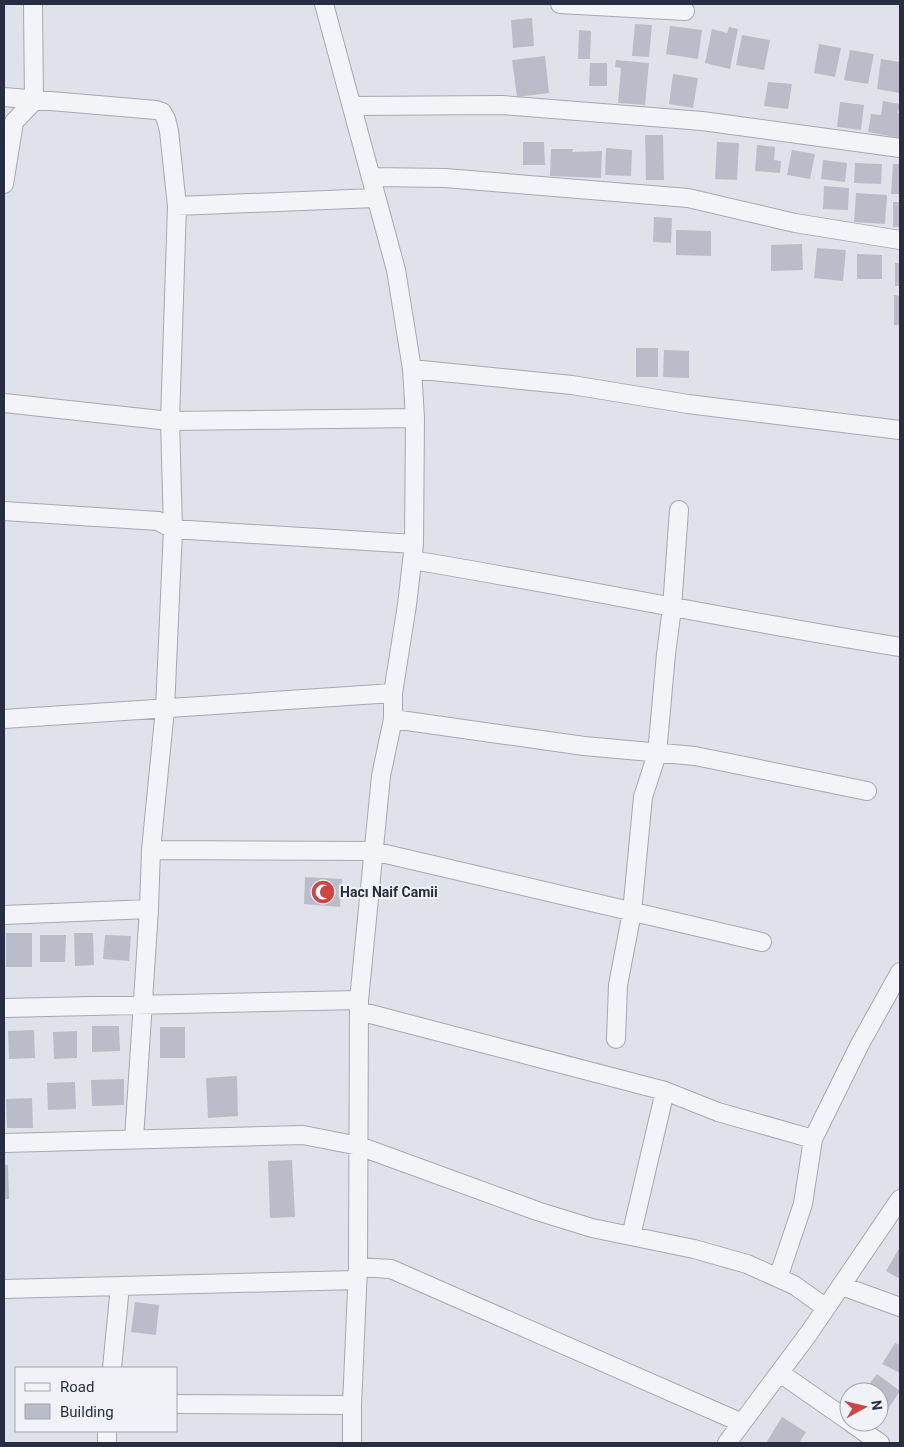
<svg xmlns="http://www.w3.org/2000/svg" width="904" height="1447" viewBox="0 0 904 1447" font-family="Roboto,sans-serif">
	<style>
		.building { fill: #babdc9 }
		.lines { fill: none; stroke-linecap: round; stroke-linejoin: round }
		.minor-casing { stroke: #a5a8b3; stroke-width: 20 }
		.minor { stroke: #f3f4f7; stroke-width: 18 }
		.labels { text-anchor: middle; stroke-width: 4; stroke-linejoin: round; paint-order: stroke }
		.poi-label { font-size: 14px; font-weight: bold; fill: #282e41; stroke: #f0f2f7; text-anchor: start }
	</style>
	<rect width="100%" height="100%" fill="#e0e2e9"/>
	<path class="building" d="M 532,18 L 534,46 L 513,48 L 511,20 Z
		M 635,24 L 652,25 L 649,57 L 632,56 Z
		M 670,26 L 702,30 L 698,59 L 666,54 Z
		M 729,27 L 738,29 L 730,69 L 705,63 L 712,29 L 727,33 Z
		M 579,30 L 591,31 L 590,59 L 578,59 Z
		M 742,35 L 770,40 L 764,70 L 736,65 Z
		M 819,44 L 841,48 L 835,77 L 814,73 Z
		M 850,50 L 874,54 L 868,84 L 844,80 Z
		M 545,56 L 549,93 L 517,97 L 512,60 Z
		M 881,59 L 900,62 L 900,93 L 877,89 Z
		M 616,60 L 649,63 L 645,105 L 618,103 L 621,68 L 615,67 Z
		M 590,63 L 607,63 L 607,86 L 589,86 Z
		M 673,74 L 698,78 L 693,108 L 669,104 Z
		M 768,82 L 792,84 L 788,109 L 764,106 Z
		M 883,101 L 900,104 L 898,113 L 900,113 L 900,138 L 868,132 L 871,114 L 881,115 Z
		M 840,102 L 864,105 L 861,130 L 837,127 Z
		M 645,135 L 663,135 L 664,180 L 646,180 Z
		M 523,142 L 544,142 L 545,165 L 523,165 Z
		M 717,142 L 739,143 L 737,180 L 715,179 Z
		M 757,145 L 775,147 L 774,160 L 781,161 L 780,173 L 755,171 Z
		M 606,148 L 632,150 L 631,176 L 605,175 Z
		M 551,149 L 573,149 L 572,152 L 602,151 L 601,178 L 550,176 Z
		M 792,150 L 815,154 L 810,179 L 787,175 Z
		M 823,160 L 847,163 L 845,182 L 821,179 Z
		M 855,163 L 882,164 L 881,184 L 854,183 Z
		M 893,164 L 900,164 L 900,194 L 891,194 Z
		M 824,186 L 849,188 L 848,210 L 823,209 Z
		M 856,193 L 887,195 L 885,224 L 854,222 Z
		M 893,202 L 900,202 L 900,227 L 893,227 Z
		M 654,217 L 672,218 L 671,243 L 653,242 Z
		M 676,230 L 711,231 L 711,256 L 676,255 Z
		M 802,244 L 803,270 L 771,271 L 771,245 Z
		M 817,248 L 846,250 L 843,281 L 814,278 Z
		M 857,254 L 882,255 L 882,279 L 857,279 Z
		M 895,263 L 900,263 L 900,286 L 895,286 Z
		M 894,295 L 900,296 L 900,325 L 894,325 Z
		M 636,348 L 658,348 L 658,377 L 636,377 Z
		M 664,350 L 689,351 L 689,378 L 663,377 Z
		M 305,877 L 342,879 L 340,907 L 304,904 Z
		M 6,933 L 32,933 L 32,967 L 6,967 Z
		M 74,933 L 93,933 L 94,965 L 75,966 Z
		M 40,935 L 66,935 L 65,962 L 40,962 Z
		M 105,935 L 131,936 L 129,961 L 103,959 Z
		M 92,1026 L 119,1026 L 120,1051 L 92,1052 Z
		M 160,1027 L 185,1027 L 185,1058 L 160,1058 Z
		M 34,1030 L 35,1058 L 9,1059 L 8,1031 Z
		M 77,1031 L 77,1058 L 54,1059 L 53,1032 Z
		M 237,1076 L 238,1116 L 208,1118 L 206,1078 Z
		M 124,1079 L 124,1105 L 92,1106 L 91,1080 Z
		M 75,1082 L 76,1109 L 48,1110 L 47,1083 Z
		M 32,1098 L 33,1128 L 7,1128 L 6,1099 Z
		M 292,1160 L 295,1217 L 270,1218 L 268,1161 Z
		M 4,1165 L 8,1165 L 9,1199 L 4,1199 Z
		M 900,1247 L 900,1279 L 886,1271 Z
		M 135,1302 L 159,1305 L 156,1335 L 131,1332 Z
		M 895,1343 L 900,1345 L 900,1373 L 882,1364 Z
		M 877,1374 L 900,1391 L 884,1415 L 879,1412 L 879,1392 L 863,1392 Z
		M 782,1417 L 806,1432 L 799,1443 L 766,1443 Z"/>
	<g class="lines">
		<g class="minor-casing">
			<path id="minor" d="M 324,4 L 396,270 L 412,369 L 415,418 L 414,544 L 407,605 L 393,693 L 393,719 L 381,776 L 359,1000 L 358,1267 L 352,1405 L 352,1443
				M 560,4 L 685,11
				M 4,97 L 156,110 L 162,112 L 166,119 L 169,131 L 177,206 L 170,421 L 173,529 L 165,709 L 151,850 L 149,909 L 134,1139
				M 352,106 L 502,105 L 702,121 L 900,148
				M 372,177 L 445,178 L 688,198 L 795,223 L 900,240
				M 4,184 L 14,122 L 34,101 L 33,4
				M 177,206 L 375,198
				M 412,369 L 572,385 L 688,404 L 900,430
				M 4,403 L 170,421 L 415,418
				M 4,511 L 158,521 L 173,529 L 414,544
				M 412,560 C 575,587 737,621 900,647
				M 4,719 L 393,693
				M 393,719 L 584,746 L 695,756 L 867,791
				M 151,850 L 373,851 L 762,942
				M 4,915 L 149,909
				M 4,1008 L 359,1000
				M 359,1011 L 665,1091 L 718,1112 L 813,1139
				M 616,1039 L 618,985 L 632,912 L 643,797 L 657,754 L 666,654 L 672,608 L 679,510
				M 4,1143 L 303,1135 L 359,1146 L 537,1211 L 592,1228 L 694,1249 L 747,1264 L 794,1285 L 826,1308
				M 631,1236 L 665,1091
				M 358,1267 L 391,1269 L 742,1423
				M 778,1278 L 803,1204 L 813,1139 L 860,1044 L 900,972
				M 842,1286 L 900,1307
				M 4,1289 L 357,1280
				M 112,1368 L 120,1286
				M 780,1373 L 849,1421
				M 176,1404 L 352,1405
				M 850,1422 L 880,1443
				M 107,1443 L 107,1431
				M 727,1443 L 809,1333 L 900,1199"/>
		</g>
		<use href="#minor" class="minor"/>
	</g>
	<defs>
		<g id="mosque-disc" transform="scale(1.25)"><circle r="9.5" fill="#d04443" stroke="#f0f2f7"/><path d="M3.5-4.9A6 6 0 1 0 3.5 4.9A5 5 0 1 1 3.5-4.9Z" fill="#fff"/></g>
	</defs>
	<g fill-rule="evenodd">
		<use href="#mosque-disc" x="323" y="892"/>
	</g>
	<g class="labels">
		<g class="poi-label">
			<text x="340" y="897">Hacı Naif Camii</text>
		</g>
	</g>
	<rect width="904" height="1447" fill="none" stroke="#282e41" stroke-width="10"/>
	<rect x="15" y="1367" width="162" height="65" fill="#f0f2f7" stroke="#a0a4ae"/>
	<rect x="25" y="1383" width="25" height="8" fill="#f3f4f7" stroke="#a0a4ae"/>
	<text x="60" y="1392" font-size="15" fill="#282e41">Road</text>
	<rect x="25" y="1404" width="25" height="15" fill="#babdc9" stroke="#a0a4ae"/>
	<text x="60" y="1417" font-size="15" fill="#282e41">Building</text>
	<g transform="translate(864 1407) rotate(82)"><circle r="24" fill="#f0f2f7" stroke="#a0a4ae"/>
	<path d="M0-4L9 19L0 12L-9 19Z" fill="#d04443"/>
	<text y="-8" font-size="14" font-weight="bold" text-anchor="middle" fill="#282e41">N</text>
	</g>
</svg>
